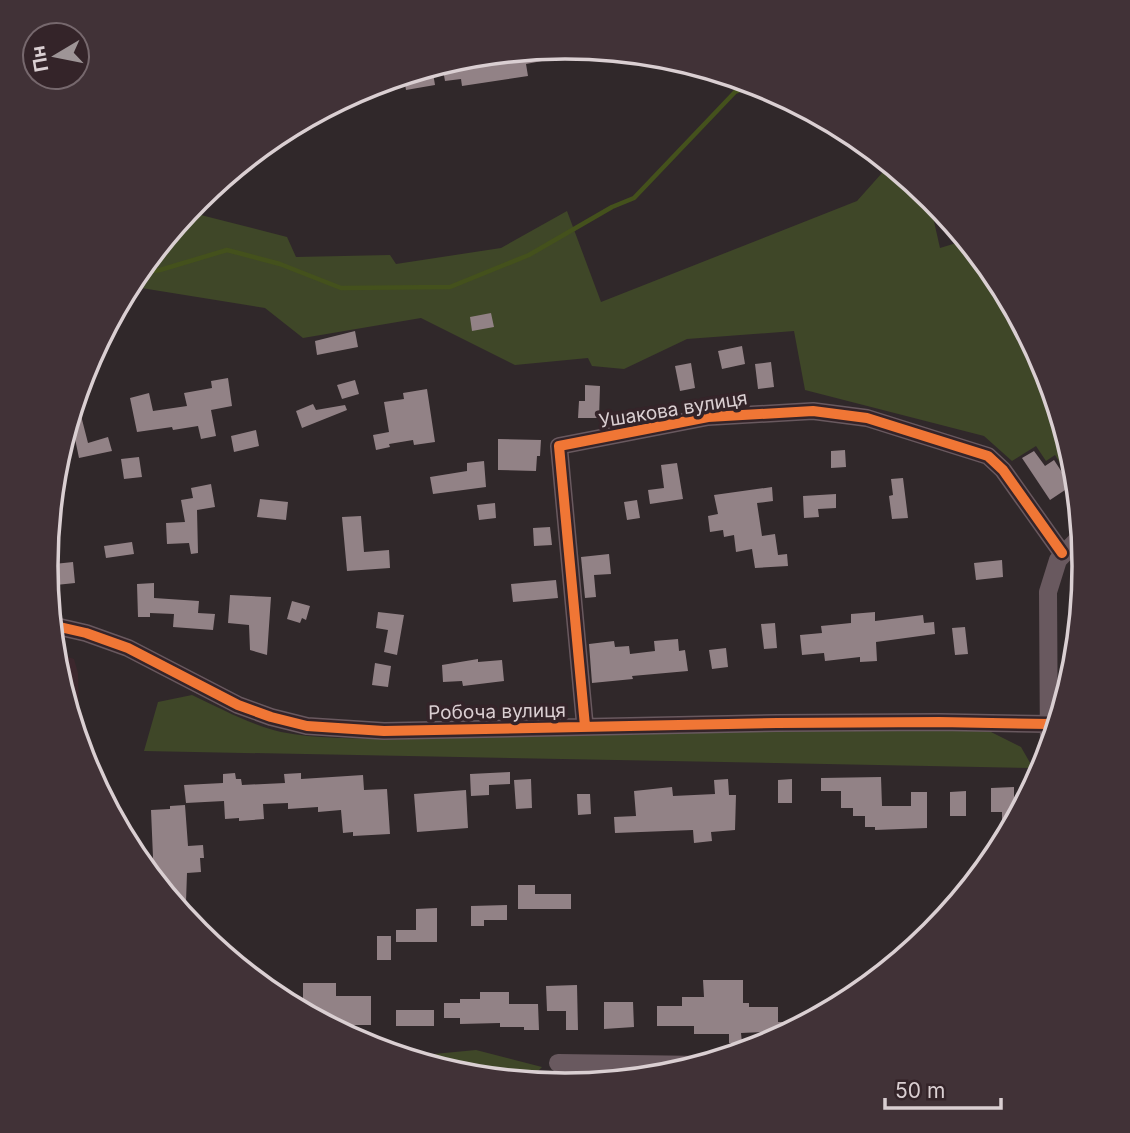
<svg xmlns="http://www.w3.org/2000/svg" width="1130" height="1133" viewBox="0 0 1130 1133" font-family="Inter,sans-serif">
	<style>
		.built { fill: #3c272d }
		.green { fill: #3f4728 }
		.lines { fill: none; stroke-linecap: round; stroke-linejoin: round }
		.stream { stroke: #44511c; stroke-width: 4.5 }
		.building { fill: #928286 }
		.minor { stroke: #69595f; stroke-width: 18 }
		.cycleway-casing { stroke: #342429; stroke-width: 15 }
		.cycleway { stroke: #f07635; stroke-width: 10 }
		.labels { text-anchor: middle; stroke-width: 7; stroke-linejoin: round; paint-order: stroke }
		.street-label { font-size: 19px; fill: #dacfd2; stroke: #342429 }
		.rim { fill: none; stroke: #dacfd2; stroke-width: 3.5 }
	</style>
	<rect width="100%" height="100%" fill="#30282a"/>
	<path class="built" d="M 54,652 L 74,659 L 78,673 L 80,750 L 55,667 Z"/>
	<path class="green" d="M 890,164 L 928,195 L 940,248 L 966,240 L 1002,287 L 1014,330 L 1063,429 L 1075,466 L 1077,491 L 1055,455 L 1046,461 L 1036,446 L 1012,461 L 984,436 L 805,390 L 794,331 L 687,339 L 624,369 L 592,366 L 588,358 L 515,365 L 421,318 L 303,338 L 265,308 L 129,286 L 157,249 L 165,247 L 164,240 L 189,212 L 287,237 L 296,257 L 390,255 L 396,264 L 501,248 L 567,211 L 601,302 L 857,201 Z
		M 192,695 C 220,708 250,725 281,732 C 317,739 353,738 389,739 L 960,726 L 991,732 L 1021,747 L 1033,768 L 144,751 L 158,702 Z
		M 476,1050 L 542,1067 L 527,1082 L 463,1076 L 402,1057 Z"/>
	<g class="lines">
		<path class="stream" d="M 137,273 L 160,270 L 227,250 L 280,264 L 341,288 L 450,287 L 529,255 L 612,207 L 634,198 L 735,92 L 755,84"/>
	</g>
	<path class="building" d="M 540,49 L 542,61 L 526,64 L 528,76 L 462,86 L 461,79 L 445,81 L 442,64 L 464,57 L 466,60 L 492,54 Z
		M 433,73 L 435,85 L 406,90 L 404,78 Z
		M 491,313 L 494,327 L 472,331 L 470,317 Z
		M 355,331 L 358,347 L 317,355 L 315,341 Z
		M 742,346 L 745,364 L 722,369 L 718,351 Z
		M 771,362 L 774,387 L 758,389 L 755,364 Z
		M 691,363 L 695,388 L 680,391 L 675,366 Z
		M 228,378 L 232,406 L 211,410 L 216,436 L 201,439 L 198,426 L 173,430 L 172,427 L 137,432 L 130,398 L 149,393 L 153,411 L 187,406 L 184,393 L 212,388 L 211,381 Z
		M 355,380 L 359,394 L 342,399 L 337,385 Z
		M 585,385 L 600,386 L 599,418 L 578,418 L 579,401 L 585,401 Z
		M 427,389 L 435,442 L 414,445 L 413,440 L 389,444 L 390,447 L 376,450 L 373,435 L 389,432 L 384,402 L 404,399 L 403,393 Z
		M 76,396 L 88,443 L 108,437 L 112,451 L 79,458 L 73,429 L 66,431 Z
		M 313,404 L 316,410 L 345,405 L 347,410 L 302,428 L 296,411 Z
		M 256,430 L 259,446 L 234,452 L 231,436 Z
		M 498,439 L 541,440 L 540,456 L 537,456 L 536,471 L 498,470 Z
		M 845,450 L 846,467 L 831,468 L 831,451 Z
		M 1034,451 L 1045,466 L 1054,460 L 1071,486 L 1050,500 L 1022,458 Z
		M 139,457 L 142,477 L 124,479 L 121,459 Z
		M 484,461 L 486,487 L 433,494 L 430,477 L 467,471 L 467,463 Z
		M 677,463 L 683,499 L 650,504 L 648,490 L 664,488 L 661,465 Z
		M 903,478 L 908,518 L 892,519 L 889,496 L 893,495 L 891,479 Z
		M 211,484 L 215,507 L 197,510 L 198,553 L 191,554 L 189,543 L 167,544 L 166,523 L 185,522 L 181,500 L 193,498 L 191,488 Z
		M 772,487 L 773,501 L 757,503 L 762,536 L 775,534 L 778,555 L 787,554 L 788,566 L 755,568 L 752,549 L 736,552 L 734,535 L 724,537 L 723,530 L 710,532 L 708,516 L 718,514 L 714,495 Z
		M 836,494 L 836,508 L 818,509 L 819,517 L 804,518 L 803,496 Z
		M 260,499 L 288,502 L 286,520 L 257,517 Z
		M 637,500 L 640,518 L 627,520 L 624,502 Z
		M 495,503 L 496,518 L 479,520 L 477,505 Z
		M 361,516 L 364,552 L 389,550 L 390,568 L 347,571 L 342,517 Z
		M 550,527 L 552,545 L 534,546 L 533,528 Z
		M 132,542 L 134,554 L 106,558 L 104,546 Z
		M 609,554 L 611,574 L 594,575 L 596,597 L 585,598 L 581,557 Z
		M 1002,560 L 1003,577 L 976,580 L 974,563 Z
		M 73,562 L 75,583 L 56,585 L 54,564 Z
		M 556,580 L 558,598 L 513,602 L 511,584 Z
		M 154,583 L 154,598 L 199,601 L 198,613 L 215,614 L 213,630 L 173,627 L 174,614 L 150,613 L 150,617 L 138,617 L 137,584 Z
		M 230,595 L 271,597 L 267,655 L 250,650 L 249,625 L 228,623 Z
		M 292,601 L 310,606 L 306,620 L 302,618 L 300,623 L 287,619 Z
		M 378,612 L 404,615 L 397,655 L 384,652 L 388,630 L 376,628 Z
		M 875,612 L 875,621 L 923,615 L 924,623 L 934,622 L 935,634 L 876,642 L 877,661 L 860,662 L 860,657 L 825,661 L 824,653 L 802,655 L 800,635 L 822,633 L 821,626 L 851,623 L 851,614 Z
		M 775,623 L 777,648 L 764,649 L 761,624 Z
		M 965,627 L 968,654 L 955,655 L 952,628 Z
		M 678,639 L 679,651 L 685,650 L 688,671 L 632,676 L 633,679 L 592,683 L 589,644 L 614,641 L 615,647 L 629,646 L 630,654 L 655,651 L 654,641 Z
		M 726,648 L 728,667 L 712,669 L 709,650 Z
		M 478,659 L 478,662 L 502,660 L 504,681 L 463,686 L 462,681 L 443,682 L 442,665 Z
		M 375,663 L 391,666 L 388,687 L 372,685 Z
		M 510,772 L 510,784 L 489,785 L 489,795 L 471,796 L 470,774 Z
		M 235,773 L 236,779 L 241,779 L 242,785 L 285,783 L 284,774 L 301,773 L 301,779 L 363,775 L 364,790 L 387,789 L 390,834 L 353,836 L 353,832 L 343,833 L 341,810 L 318,812 L 318,807 L 288,809 L 288,803 L 263,804 L 264,819 L 239,821 L 239,818 L 225,819 L 224,801 L 186,803 L 184,785 L 223,783 L 223,774 Z
		M 881,777 L 882,806 L 911,806 L 911,792 L 927,792 L 927,828 L 875,830 L 875,827 L 865,827 L 865,816 L 853,816 L 853,808 L 841,808 L 841,791 L 821,791 L 821,778 Z
		M 531,779 L 532,808 L 516,809 L 514,780 Z
		M 728,779 L 729,795 L 736,795 L 735,830 L 711,832 L 712,841 L 694,843 L 693,830 L 615,833 L 614,817 L 636,816 L 634,791 L 672,787 L 673,796 L 715,794 L 714,780 Z
		M 792,779 L 792,803 L 778,803 L 778,780 Z
		M 1014,787 L 1014,814 L 1019,814 L 1012,827 L 1002,827 L 1002,812 L 991,812 L 991,788 Z
		M 466,790 L 468,828 L 417,832 L 414,794 Z
		M 966,791 L 966,816 L 950,816 L 950,792 Z
		M 577,794 L 590,794 L 591,814 L 578,815 Z
		M 185,805 L 188,846 L 203,845 L 204,858 L 200,858 L 201,872 L 187,873 L 186,902 L 172,903 L 154,881 L 151,810 L 170,809 L 170,806 Z
		M 518,885 L 535,885 L 535,894 L 571,894 L 571,909 L 518,909 Z
		M 507,905 L 507,920 L 484,920 L 484,926 L 471,926 L 471,906 Z
		M 437,908 L 437,942 L 396,942 L 396,930 L 416,930 L 416,909 Z
		M 377,936 L 391,936 L 391,960 L 377,960 Z
		M 703,980 L 743,980 L 743,1003 L 749,1003 L 749,1007 L 778,1007 L 778,1022 L 810,1022 L 775,1041 L 766,1041 L 766,1032 L 741,1033 L 742,1043 L 729,1043 L 729,1034 L 694,1034 L 694,1026 L 657,1026 L 657,1006 L 682,1006 L 682,997 L 704,997 Z
		M 303,983 L 336,983 L 336,996 L 371,996 L 371,1025 L 343,1025 L 343,1034 L 278,999 L 303,999 Z
		M 577,985 L 578,1030 L 566,1030 L 566,1011 L 547,1011 L 546,986 Z
		M 480,992 L 509,992 L 509,1004 L 538,1004 L 539,1030 L 524,1030 L 524,1027 L 500,1027 L 500,1023 L 460,1024 L 460,1018 L 444,1018 L 444,1003 L 460,1003 L 460,999 L 480,999 Z
		M 604,1002 L 633,1002 L 634,1027 L 604,1029 Z
		M 396,1010 L 434,1010 L 434,1026 L 396,1026 Z"/>
	<g class="lines">
		<path class="minor" d="M 51,625 L 86,633 L 128,648 L 238,705 L 271,717 L 307,726 L 384,731 L 777,723 L 939,722 L 1049,724
			M 585,726 L 559,446 L 708,417 L 813,411 L 867,418 L 988,456 L 1003,470 L 1062,553
			M 1049,750 L 1048,592 L 1058,560 L 1081,536
			M 558,1063 L 704,1065"/>
		<g class="cycleway-casing">
			<path id="cycleway" d="M 51,625 L 86,633 L 128,648 L 238,705 L 271,717 L 307,726 L 384,731 L 777,723 L 939,722 L 1049,724
				M 585,726 L 559,446 L 708,417 L 813,411 L 867,418 L 988,456 L 1003,470 L 1062,553"/>
		</g>
		<use href="#cycleway" class="cycleway"/>
	</g>
	<g class="labels">
		<g class="street-label">
			<text transform="translate(673 409) rotate(-9)" y="7">Ушакова вулиця</text>
			<text transform="translate(497 711) rotate(-1)" y="7">Робоча вулиця</text>
		</g>
	</g>
	<path d="M0 0H1130V1133H0ZM58 566a507 507 0 1 1 1014 0a507 507 0 1 1-1014 0Z" fill="#413237" fill-rule="evenodd"/>
	<path class="rim" d="M58 566a507 507 0 1 1 1014 0a507 507 0 1 1-1014 0Z"/>
	<g transform="translate(56 56) rotate(260)"><circle r="33" fill="#342429" stroke="#76686d" stroke-width="2"/>
	<path d="M0-5L12 26L0 18L-12 26Z" fill="#9e9597"/>
	<text y="-10" font-size="19" font-weight="bold" text-anchor="middle" fill="#dacfd2">Пн</text>
	</g>
	<path d="M885 1098v10h116v-10" fill="none" stroke="#dacfd2" stroke-width="3.5"/>
	<text x="895" y="1098" font-size="21" fill="#dacfd2" stroke="#342429" stroke-width="5" paint-order="stroke">50 m</text>
</svg>
